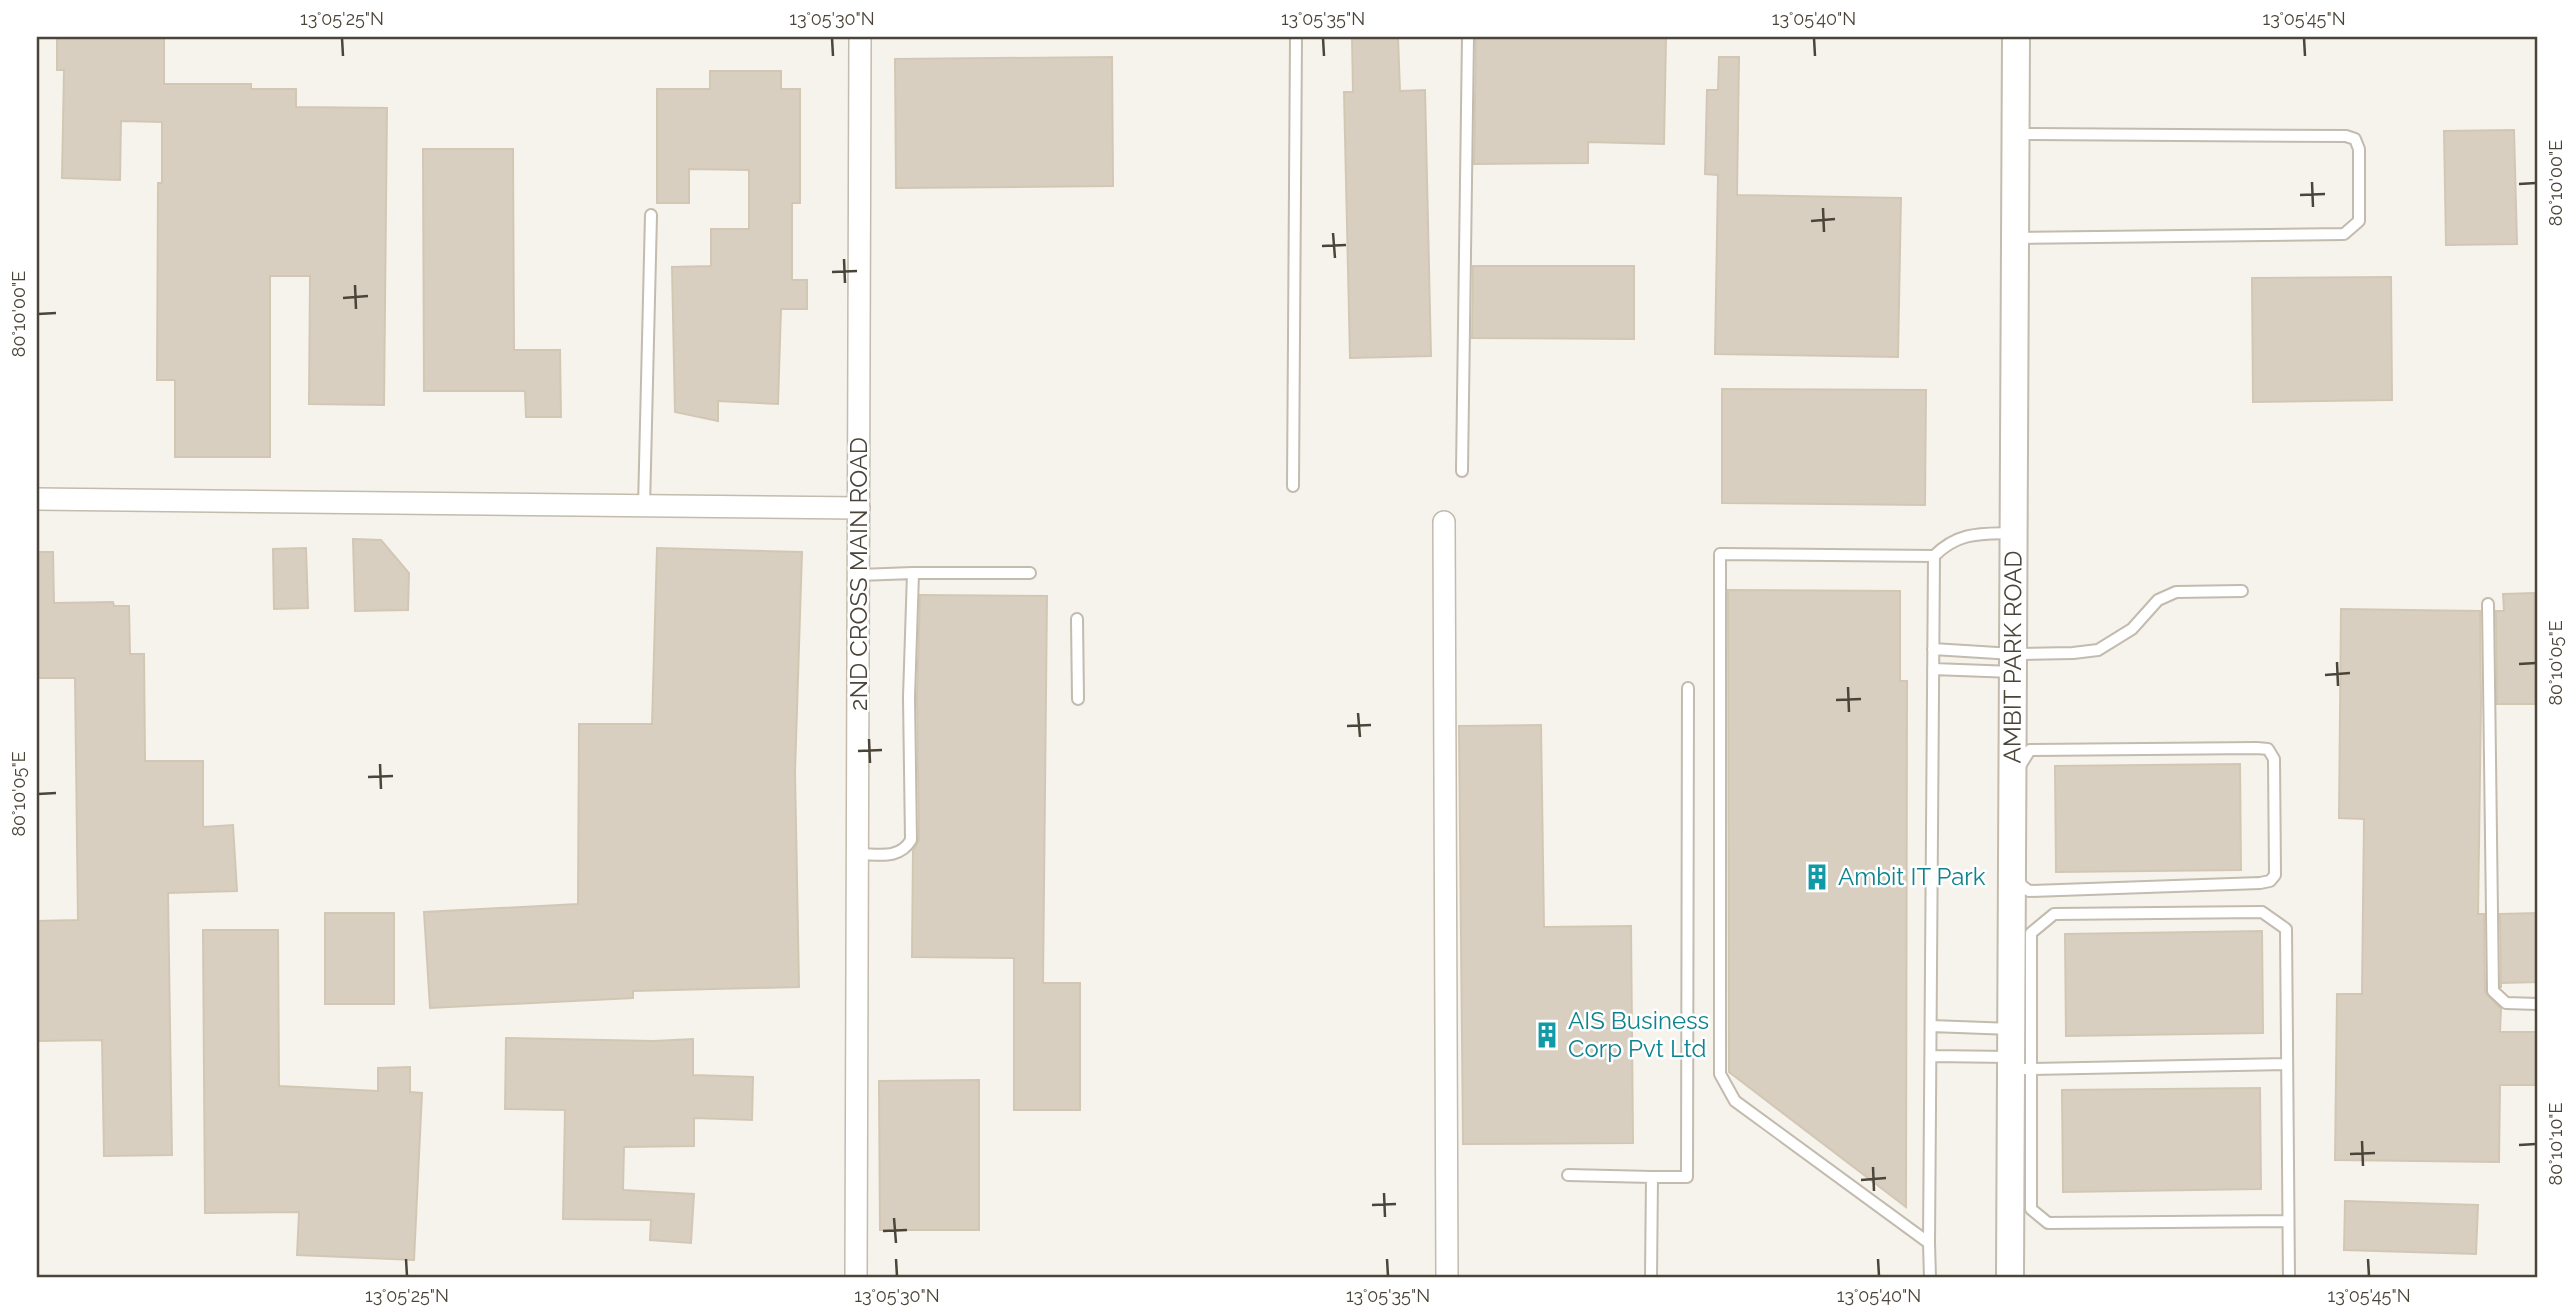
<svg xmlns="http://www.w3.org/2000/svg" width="2575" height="1315" viewBox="0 0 2575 1315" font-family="Raleway,sans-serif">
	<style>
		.building { fill: #d8cfc1; stroke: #d3c7b4; stroke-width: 2 }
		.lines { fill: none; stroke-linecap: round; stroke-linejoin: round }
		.service-casing { stroke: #c2bbae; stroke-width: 14 }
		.minor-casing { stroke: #c2bbae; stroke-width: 24 }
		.tertiary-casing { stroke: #c2bbae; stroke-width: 30 }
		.service { stroke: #fff; stroke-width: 10 }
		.minor { stroke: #fff; stroke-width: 21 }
		.tertiary { stroke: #fff; stroke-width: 26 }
		.ticks { fill: none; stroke: #4b4439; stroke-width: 2.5 }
		.labels { text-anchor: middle; stroke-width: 5; stroke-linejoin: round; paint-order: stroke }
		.street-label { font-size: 24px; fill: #4b4439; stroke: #fff }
		.culture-label { font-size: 24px; fill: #0d838f; stroke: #fff; text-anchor: start }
		.neatline { fill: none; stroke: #4b4439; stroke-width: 2.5 }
		.ticks-label { font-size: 18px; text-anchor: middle; fill: #4b4439 }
	</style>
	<rect width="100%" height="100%" fill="#f6f3ec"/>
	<path class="building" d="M 57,37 L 164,37 L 164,84 L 251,84 L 251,89 L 296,89 L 296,107 L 387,108 L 384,405 L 309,404 L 310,276 L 270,276 L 270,457 L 175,457 L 175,380 L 157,380 L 158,183 L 162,183 L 162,122 L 121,121 L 120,180 L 62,178 L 64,70 L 57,70 Z
		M 1352,37 L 1398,37 L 1400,91 L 1425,90 L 1431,356 L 1350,358 L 1344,92 L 1353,92 Z
		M 1476,37 L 1666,37 L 1664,144 L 1588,142 L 1588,163 L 1474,164 Z
		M 1112,57 L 1113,186 L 896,188 L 895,59 Z
		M 1719,57 L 1739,57 L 1737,195 L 1901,198 L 1898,357 L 1715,354 L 1718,175 L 1705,174 L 1707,90 L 1718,90 Z
		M 710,71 L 781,71 L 781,89 L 800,89 L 800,203 L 792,203 L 792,280 L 807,280 L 807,309 L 781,309 L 778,404 L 718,401 L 718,421 L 675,412 L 672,267 L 711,266 L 711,229 L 749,229 L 749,170 L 689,169 L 689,203 L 657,203 L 657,89 L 710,89 Z
		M 2514,130 L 2517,244 L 2446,245 L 2444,131 Z
		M 423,149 L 513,149 L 514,350 L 560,350 L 561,417 L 526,417 L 525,391 L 424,391 Z
		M 1473,266 L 1634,266 L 1634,339 L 1472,338 Z
		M 2391,277 L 2392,400 L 2253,402 L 2252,278 Z
		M 1722,389 L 1926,390 L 1925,505 L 1722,503 Z
		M 353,539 L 381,540 L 409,573 L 408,610 L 355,611 Z
		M 306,548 L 308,608 L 274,609 L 273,549 Z
		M 657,548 L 802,552 L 795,772 L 799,987 L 633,991 L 633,998 L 430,1008 L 424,912 L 578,904 L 579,724 L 652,724 Z
		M 37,552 L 53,552 L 54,603 L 113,602 L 114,606 L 129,606 L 130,654 L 144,654 L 145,761 L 203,761 L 203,827 L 233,825 L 237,891 L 168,893 L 172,1155 L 104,1156 L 102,1040 L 37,1041 L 37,921 L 78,920 L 75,678 L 37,678 Z
		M 1728,590 L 1900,591 L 1900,681 L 1907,681 L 1906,1207 L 1729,1072 Z
		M 2534,593 L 2535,704 L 2497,704 L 2496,611 L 2504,611 L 2503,594 Z
		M 920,595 L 1047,596 L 1043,983 L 1080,983 L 1080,1110 L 1014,1110 L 1014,958 L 912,957 L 913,851 L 919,840 L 917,697 Z
		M 2341,609 L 2480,611 L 2481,704 L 2478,914 L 2484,914 L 2485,992 L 2501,1009 L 2500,1032 L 2538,1032 L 2538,1085 L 2500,1085 L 2499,1162 L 2335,1160 L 2337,994 L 2362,994 L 2364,819 L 2339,818 Z
		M 1541,725 L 1544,927 L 1631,926 L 1633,1143 L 1463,1144 L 1459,726 Z
		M 2240,764 L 2241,870 L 2056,872 L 2055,766 Z
		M 325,913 L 394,913 L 394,1004 L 325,1004 Z
		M 2538,913 L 2538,982 L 2501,983 L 2501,988 L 2500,914 Z
		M 203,930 L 278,930 L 279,1086 L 378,1091 L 378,1068 L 410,1067 L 410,1092 L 422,1093 L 414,1260 L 297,1255 L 299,1212 L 205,1213 Z
		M 2262,931 L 2263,1033 L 2066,1036 L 2065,934 Z
		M 506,1038 L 653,1041 L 693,1039 L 693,1075 L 753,1077 L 752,1120 L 694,1118 L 694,1146 L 624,1147 L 623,1190 L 694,1194 L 691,1243 L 650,1240 L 651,1220 L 563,1219 L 565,1110 L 505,1109 Z
		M 979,1080 L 979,1230 L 880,1230 L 879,1081 Z
		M 2260,1088 L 2261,1189 L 2063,1192 L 2062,1090 Z
		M 2345,1201 L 2478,1205 L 2476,1254 L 2344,1250 Z"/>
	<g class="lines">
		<g class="service-casing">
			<path id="service" d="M 2016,134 L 2346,136 L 2355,139 L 2359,149 L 2359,221 L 2344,234 L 2016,238
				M 1462,471 L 1468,37
				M 1293,486 L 1296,37
				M 644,507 L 651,215
				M 1720,554 L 1934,556 L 1929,1243 L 1735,1101 L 1720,1074 Z
				M 1934,556 C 1959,531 1981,534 2014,533
				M 859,575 L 913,573
				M 2488,604 L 2493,991 L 2506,1003 L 2538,1004
				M 1077,619 L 1078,699
				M 1933,649 L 2013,654 L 2073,653 L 2098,650 L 2132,629 L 2158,600 L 2176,592 L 2242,591
				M 1933,669 L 2013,672
				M 858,854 C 879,854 899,860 911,840 L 909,697 L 913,573 L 1030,573
				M 2019,876 L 2021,885 L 2029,891 L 2260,883 L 2270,881 L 2275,875 L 2274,759 L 2268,749 L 2257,748 L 2030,750 L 2020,766
				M 1931,1026 L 2012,1029
				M 1931,1056 L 2011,1057
				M 2287,1064 L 2031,1069 L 2031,1209 L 2048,1223 L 2288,1221
				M 2013,1069 L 2031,1069 L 2031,933 L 2054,914 L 2262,912 L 2286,929 L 2289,1278
				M 1568,1175 L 1652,1177
				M 1929,1243 L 1930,1278
				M 1651,1278 L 1652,1177 L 1687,1177 L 1688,688"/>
		</g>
		<g class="minor-casing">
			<path id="minor" d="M 37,499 L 859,508
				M 1444,522 L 1447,1278
				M 856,1278 L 860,37"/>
		</g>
		<g class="tertiary-casing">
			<g id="tertiary">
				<path id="s1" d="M 2010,1278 L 2016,37"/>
			</g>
		</g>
		<use href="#service" class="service"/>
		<use href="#minor" class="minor"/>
		<use href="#tertiary" class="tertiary"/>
	</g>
	<path class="ticks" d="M 342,38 L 343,56M 832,38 L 833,56M 1323,38 L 1324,56M 1814,38 L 1815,56M 2304,38 L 2305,56M 2312,182 L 2313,207M 2519,184 L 2536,183M 2300,195 L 2325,194M 1823,208 L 1824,232M 1811,221 L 1835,219M 1333,233 L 1335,258M 1322,246 L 1346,245M 844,259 L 845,283M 832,272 L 857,271M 355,285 L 356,309M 343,298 L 368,296M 38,314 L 56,313M 2337,662 L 2338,686M 2519,664 L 2536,663M 2325,675 L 2350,673M 1848,687 L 1849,712M 1836,700 L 1861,699M 1358,713 L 1360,737M 1347,726 L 1371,725M 869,739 L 870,763M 858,751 L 882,750M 380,764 L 381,789M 368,777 L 393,776M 38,794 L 56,793M 2362,1141 L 2363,1166M 2519,1145 L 2536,1144M 2350,1154 L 2375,1153M 1873,1167 L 1874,1191M 1861,1180 L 1886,1178M 1384,1193 L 1385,1217M 1372,1205 L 1396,1204M 894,1218 L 896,1243M 883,1231 L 907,1230M 406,1259 L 407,1276M 896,1259 L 897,1276M 1387,1259 L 1388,1276M 1878,1259 L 1879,1276M 2368,1259 L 2369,1276"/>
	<defs>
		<g id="building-bare" transform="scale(2.1)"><path d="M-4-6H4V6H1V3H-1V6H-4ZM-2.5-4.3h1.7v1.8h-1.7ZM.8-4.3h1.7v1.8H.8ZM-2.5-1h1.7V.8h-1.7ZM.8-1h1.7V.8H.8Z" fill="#0f9aa8" stroke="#fff" stroke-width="2.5" paint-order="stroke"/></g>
	</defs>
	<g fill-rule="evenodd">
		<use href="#building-bare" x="1817" y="877"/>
		<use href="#building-bare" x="1547" y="1035"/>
	</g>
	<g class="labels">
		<g class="street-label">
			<text transform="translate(859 574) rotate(-90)" y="8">2ND CROSS MAIN ROAD</text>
			<text dy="8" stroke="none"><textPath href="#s1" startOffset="621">AMBIT PARK ROAD</textPath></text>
		</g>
		<g class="culture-label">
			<text x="1838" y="885">Ambit IT Park</text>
			<text x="1568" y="1029">AIS Business<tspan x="1568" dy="28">Corp Pvt Ltd</tspan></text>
		</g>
	</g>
	<rect width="2575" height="1315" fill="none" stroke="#ffffff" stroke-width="77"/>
	<rect x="38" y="38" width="2498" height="1238" class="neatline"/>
	<g class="ticks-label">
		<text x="342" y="25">13°05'25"N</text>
		<text x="832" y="25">13°05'30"N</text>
		<text x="1323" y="25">13°05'35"N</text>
		<text x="1814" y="25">13°05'40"N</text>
		<text x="2304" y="25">13°05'45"N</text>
		<text transform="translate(2556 183) rotate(-90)" y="6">80°10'00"E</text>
		<text transform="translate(19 314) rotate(-90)" y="6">80°10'00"E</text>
		<text transform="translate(2556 663) rotate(-90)" y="6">80°10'05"E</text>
		<text transform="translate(19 794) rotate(-90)" y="6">80°10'05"E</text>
		<text transform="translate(2556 1144) rotate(-90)" y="6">80°10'10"E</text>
		<text x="407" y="1302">13°05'25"N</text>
		<text x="897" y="1302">13°05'30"N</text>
		<text x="1388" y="1302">13°05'35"N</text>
		<text x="1879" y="1302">13°05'40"N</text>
		<text x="2369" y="1302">13°05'45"N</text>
	</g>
</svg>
